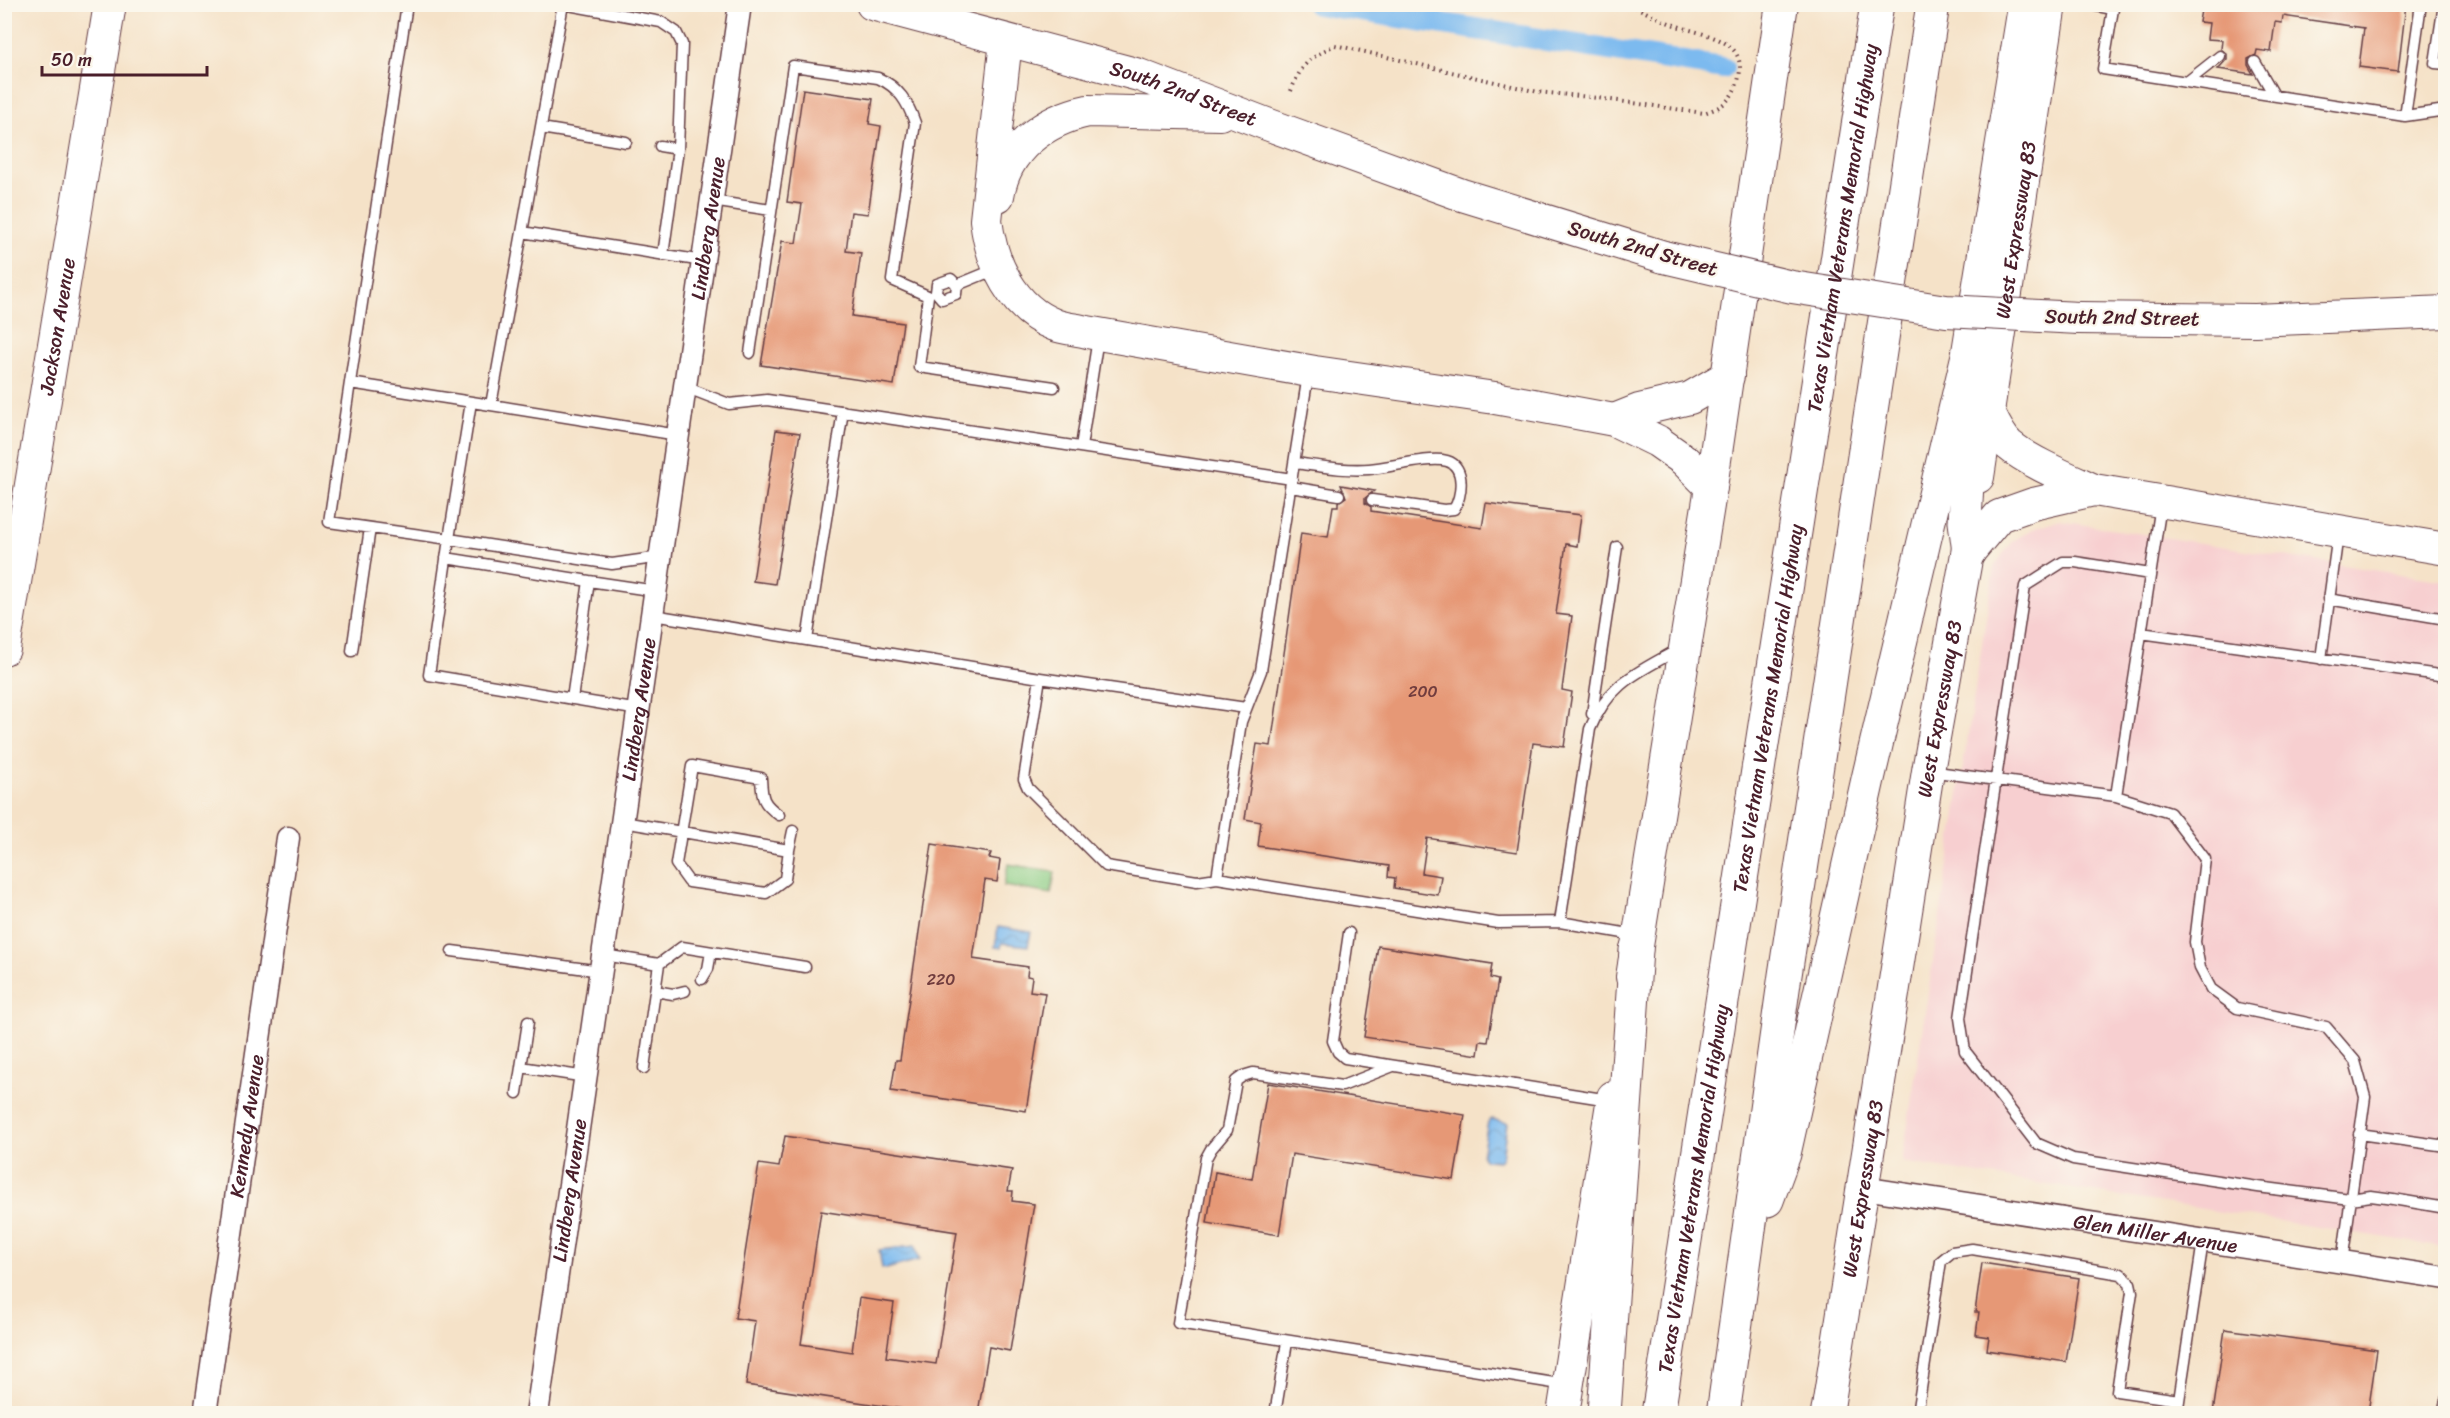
<svg xmlns="http://www.w3.org/2000/svg" width="2450" height="1418" viewBox="0 0 2450 1418" font-family="Sriracha,sans-serif">
	<style>
		.built { fill: #f7cfd0 }
		.garden { fill: #8ccd85; stroke: #6b7658; stroke-width: 1.5 }
		.water { fill: url(#water-waves); stroke: #626c8d; stroke-width: 1.5 }
		.lines { fill: none; stroke-linecap: round; stroke-linejoin: round }
		.canal { stroke: #7bbaef; stroke-width: 22 }
		.building { fill: #e69876; fill-rule: evenodd }
		.lane-casing { stroke: #643c43; stroke-width: 13 }
		.street-casing { stroke: #643c43; stroke-width: 25 }
		.secondary-casing { stroke: #643c43; stroke-width: 34 }
		.highway-casing { stroke: #643c43; stroke-width: 35 }
		.path { stroke: #643c43; stroke-width: 4; stroke-dasharray: 1.5 4.5; stroke-linecap: butt }
		.lane { stroke: #fff; stroke-width: 10 }
		.street { stroke: #fff; stroke-width: 22 }
		.secondary { stroke: #fff; stroke-width: 32 }
		.highway { stroke: #fff; stroke-width: 33 }
		.secondary-bridge-casing { stroke: #643c43; stroke-width: 34; stroke-linecap: butt }
		.secondary-bridge { stroke: #fff; stroke-width: 32 }
		.labels { text-anchor: middle; stroke-width: 4.5; stroke-linejoin: round; paint-order: stroke }
		.number-label { font-size: 16px; fill: #713d3e }
		.street-label { font-size: 20px; fill: #4a1f2b; stroke: #fbf7ec }
	</style>
	<defs>
		<pattern id="water-waves" width="16" height="10" patternUnits="userSpaceOnUse" patternTransform="scale(1.5)"><rect width="16" height="10" fill="#7bbaef"/><path d="M0 5q4-4 8 0t8 0" fill="none" stroke="#6c9fcd"/></pattern>
	</defs>
	<rect width="100%" height="100%" fill="#fbf7ec"/>
	<filter id="ink" filterUnits="userSpaceOnUse"><feTurbulence type="fractalNoise" baseFrequency=".0167" numOctaves="2"/><feDisplacementMap in="SourceGraphic" scale="12" xChannelSelector="R" yChannelSelector="G"/><feConvolveMatrix kernelMatrix="1 2 1 2 8 2 1 2 1" color-interpolation-filters="sRGB"/></filter>
	<filter id="wash" filterUnits="userSpaceOnUse"><feTurbulence type="fractalNoise" baseFrequency=".008" numOctaves="4" result="noise"/><feDisplacementMap in="SourceGraphic" scale="24" xChannelSelector="R" yChannelSelector="G"/><feGaussianBlur stdDeviation="1.35" result="paint"/><feColorMatrix in="noise" values="0 0 0 0 0 0 0 0 0 0 0 0 0 0 0 0 0 1.4 0 .05"/><feComposite in="paint" operator="in"/></filter>
	<g filter="url(#wash)">
		<rect width="100%" height="100%" fill="#f5e2c8"/>
		<path class="built" d="M 2059,521 L 2445,581 L 2445,1247 L 1902,1162 L 1994,566 L 2013,541 L 2032,529 Z"/>
		<path class="garden" d="M 1008,864 L 1055,872 L 1051,894 L 1004,886 Z"/>
		<path class="water" d="M 998,927 L 1031,932 L 1028,946 L 1002,943 L 1001,948 L 995,947 Z
			M 1492,1119 L 1507,1123 L 1502,1158 L 1499,1161 L 1485,1160 L 1482,1156 L 1488,1122 Z
			M 915,1246 L 919,1260 L 886,1269 L 882,1268 L 879,1250 Z"/>
		<g class="lines">
			<path class="canal" d="M 1317,4 L 1723,68"/>
		</g>
		<g id="blocks">
			<path class="building" d="M 2202,4 L 2406,4 L 2398,72 L 2359,67 L 2364,28 L 2283,16 L 2282,23 L 2275,22 L 2271,52 L 2257,50 L 2256,55 L 2248,59 L 2248,65 L 2253,74 L 2218,69 L 2227,59 L 2227,54 L 2221,49 L 2222,40 L 2207,39 L 2209,23 L 2199,22 Z
				M 803,89 L 873,99 L 869,124 L 881,126 L 868,214 L 851,212 L 846,251 L 861,253 L 852,316 L 903,323 L 894,385 L 761,365 L 782,241 L 796,243 L 802,204 L 787,202 Z
				M 776,430 L 800,433 L 775,584 L 753,581 Z
				M 1341,485 L 1374,491 L 1365,498 L 1365,503 L 1371,507 L 1371,511 L 1482,528 L 1486,503 L 1581,515 L 1577,546 L 1566,544 L 1556,614 L 1572,616 L 1562,690 L 1572,692 L 1564,747 L 1533,743 L 1517,852 L 1427,838 L 1422,873 L 1441,876 L 1438,895 L 1394,888 L 1395,878 L 1388,877 L 1389,866 L 1258,846 L 1261,822 L 1245,819 L 1257,744 L 1271,746 L 1301,533 L 1328,537 L 1333,506 L 1338,506 L 1338,502 L 1346,497 Z
				M 932,844 L 991,853 L 989,858 L 1000,860 L 997,882 L 985,880 L 973,959 L 1028,967 L 1027,976 L 1032,977 L 1030,991 L 1045,993 L 1026,1111 L 891,1091 L 896,1060 L 900,1060 Z
				M 1378,946 L 1492,964 L 1490,978 L 1498,980 L 1488,1042 L 1480,1041 L 1478,1055 L 1364,1037 Z
				M 1268,1083 L 1465,1115 L 1454,1180 L 1292,1154 L 1279,1235 L 1207,1223 L 1215,1172 L 1252,1179 Z
				M 785,1136 L 1012,1170 L 1008,1191 L 1013,1191 L 1012,1201 L 1034,1204 L 1010,1351 L 989,1347 L 978,1413 L 930,1413 L 746,1385 L 755,1321 L 735,1318 L 759,1164 L 779,1167 ZM 821,1211 L 957,1232 L 936,1364 L 886,1357 L 894,1303 L 859,1298 L 852,1352 L 801,1344 Z
				M 1982,1263 L 2079,1278 L 2066,1362 L 1987,1350 L 1989,1337 L 1976,1335 L 1979,1312 L 1975,1312 Z
				M 2225,1329 L 2377,1350 L 2368,1413 L 2213,1413 Z"/>
		</g>
	</g>
	<g filter="url(#ink)">
		<use href="#blocks" fill-opacity="0" stroke="#643c43" stroke-width="1.5"/>
		<g class="lines">
			<g class="lane-casing">
				<path id="lane" d="M 407,4 L 329,522 L 449,539 L 429,675 L 639,710
					M 563,4 L 491,405 L 678,435
					M 563,4 L 661,22 L 676,32 L 682,44 L 678,149 L 663,255
					M 2087,4 L 2113,9 L 2114,4
					M 2444,4 L 2435,63 L 2446,64
					M 2113,9 L 2103,69 L 2405,116 L 2446,110
					M 2255,62 L 2274,95
					M 2187,82 L 2220,56
					M 2405,116 L 2421,4
					M 541,128 L 626,142
					M 660,146 L 678,149
					M 712,201 L 771,210
					M 522,232 L 703,261
					M 957,285 L 996,269
					M 936,292 L 942,299 L 956,294 L 957,285
					M 936,292 L 937,284 L 951,279 L 957,285
					M 750,353 L 793,66 L 878,78 C 899,87 908,103 915,123 L 892,280 L 928,296 L 919,367 L 1054,387
					M 350,383 L 491,405
					M 685,387 L 729,404 L 767,400 L 1292,479
					M 471,402 L 449,539 L 612,564 L 661,557
					M 1081,447 L 1098,338
					M 1295,463 C 1319,466 1344,471 1369,469 C 1389,468 1429,456 1447,461 C 1466,466 1462,497 1454,509 L 1444,510 L 1372,500
					M 1291,487 L 1339,495
					M 446,558 L 589,581
					M 2150,574 L 2075,562 L 2063,562 L 2025,586 L 1960,1018 L 1965,1051 L 2036,1143 L 2073,1159 L 2258,1187 L 2350,1199 L 2371,1196 L 2393,1199 L 2446,1208
					M 2328,599 L 2446,619
					M 653,615 L 1040,678 L 1246,708
					M 2141,633 L 2446,676
					M 807,640 L 843,411
					M 352,651 L 370,528
					M 2321,659 L 2338,534
					M 1040,678 L 1024,779 L 1028,788 L 1106,866 L 1197,881 L 1217,878 L 1498,923 L 1560,922 L 1635,935
					M 572,699 L 589,581 L 656,591
					M 1592,714 L 1617,547
					M 1929,771 L 2116,796 L 2161,505
					M 2116,796 L 2170,813 L 2205,859 L 2195,942 L 2200,968 L 2211,989 L 2237,1008 L 2326,1027 L 2355,1061 L 2365,1097 L 2342,1262
					M 779,815 C 762,803 762,798 761,778 L 692,766 L 676,864 L 689,882 L 766,893 L 785,879 L 789,850
					M 623,822 L 789,850 L 793,831
					M 1217,878 L 1241,722 L 1261,671 L 1308,375
					M 1560,922 L 1590,729 C 1609,682 1639,672 1681,648
					M 1349,933 L 1333,1041 L 1338,1052 L 1345,1058 L 1609,1100
					M 452,951 L 601,971
					M 604,955 L 659,964
					M 702,979 L 708,969 L 711,952
					M 655,991 L 673,994 L 685,991
					M 1393,1066 L 1342,1086 L 1253,1073 L 1243,1076 L 1236,1081 L 1227,1130 L 1211,1149 L 1206,1158 L 1178,1323 L 1566,1385
					M 521,1067 L 586,1077
					M 644,1068 L 659,964 L 682,947 L 805,967
					M 517,1093 L 528,1022
					M 2359,1134 L 2446,1146
					M 1830,1410 L 1854,1414
					M 1275,1414 L 1287,1342
					M 1917,1414 L 1941,1261 L 1952,1252 L 1972,1249 L 2121,1274 L 2130,1283 L 2132,1292 L 2117,1391 L 2179,1400
					M 2177,1414 L 2203,1241
					M 2443,1414 L 2446,1400"/>
			</g>
			<g class="street-casing">
				<g id="street">
					<path id="s1" d="M 1863,1188 L 2446,1278"/>
					<path id="s2" d="M 205,1414 L 288,838"/>
					<path id="s3" d="M 537,1414 L 740,4"/>
				</g>
			</g>
			<g class="secondary-casing">
				<g id="secondary">
					<path id="s4" d="M 872,4 L 1139,75 L 1264,123 L 1462,195 L 1664,257"/>
					<path d="M 1006,41 L 986,220 C 991,262 1012,309 1055,325 C 1065,329 1077,329 1087,332 L 1315,372 L 1495,398 L 1614,420 L 1657,441 L 1684,460 L 1711,487"/>
					<path d="M 998,196 C 1005,149 1044,120 1088,111 L 1220,114"/>
					<path d="M 2079,318 L 2255,320 L 2446,312"/>
					<path d="M 1987,409 C 1993,421 1999,436 2009,445 C 2029,462 2070,479 2094,490 L 2446,549"/>
					<path d="M 1614,420 L 1639,410 L 1690,398 L 1728,376"/>
					<path id="s5" d="M 1978,477 L 2050,4"/>
					<path d="M 1969,552 L 1999,516 L 2033,504 L 2094,490"/>
					<path id="s6" d="M 4,649 L 110,4"/>
					<path d="M 1632,977 L 1711,487 L 1782,4"/>
					<path d="M 1563,1414 L 1613,1097"/>
					<path id="s7" d="M 1827,1414 L 1928,771 L 1972,526"/>
				</g>
			</g>
			<g class="highway-casing">
				<g id="highway">
					<path d="M 1958,412 L 1969,443 L 1965,522 L 1969,552"/>
					<path d="M 1767,1200 L 1784,1154 L 1868,779 L 1968,355 L 2025,4"/>
					<path d="M 1604,1414 L 1636,950"/>
					<path id="s8" d="M 1658,1414 L 1877,4"/>
					<path d="M 1723,1414 L 1785,975 L 1933,4"/>
				</g>
			</g>
			<path class="path" d="M 1444,4 L 1459,4
				M 1291,91 C 1301,64 1311,57 1335,45 L 1538,92 L 1590,97 L 1704,113 C 1722,107 1730,102 1737,84 C 1753,37 1701,36 1672,24 C 1658,19 1644,11 1630,4"/>
			<use href="#lane" class="lane"/>
			<use href="#street" class="street"/>
			<use href="#secondary" class="secondary"/>
			<use href="#highway" class="highway"/>
			<g class="secondary-bridge-casing">
				<path id="secondary-bridge" d="M 1664,257 L 1792,287 L 1946,311 L 2079,318"/>
			</g>
			<use href="#secondary-bridge" class="secondary-bridge"/>
		</g>
	</g>
	<g class="labels">
		<g class="number-label">
			<text x="1423" y="697">200</text>
			<text x="941" y="985">220</text>
		</g>
		<g class="street-label">
			<text dy="7" stroke="none"><textPath href="#s4" startOffset="324">South 2nd Street</textPath></text>
			<text dy="7" stroke="none"><textPath href="#s3" startOffset="1198">Lindberg Avenue</textPath></text>
			<text dy="7" stroke="none"><textPath href="#s8" startOffset="1200">Texas Vietnam Veterans Memorial Highway</textPath></text>
			<text dy="7" stroke="none"><textPath href="#s5" startOffset="250">West Expressway 83</textPath></text>
			<text transform="translate(1643 248) rotate(16)" y="7">South 2nd Street</text>
			<text transform="translate(2122 317) rotate(1)" y="7">South 2nd Street</text>
			<text dy="7" stroke="none"><textPath href="#s6" startOffset="327">Jackson Avenue</textPath></text>
			<text dy="7" stroke="none"><textPath href="#s3" startOffset="712">Lindberg Avenue</textPath></text>
			<text dy="7" stroke="none"><textPath href="#s8" startOffset="714">Texas Vietnam Veterans Memorial Highway</textPath></text>
			<text dy="7" stroke="none"><textPath href="#s7" startOffset="714">West Expressway 83</textPath></text>
			<text dy="7" stroke="none"><textPath href="#s2" startOffset="291">Kennedy Avenue</textPath></text>
			<text dy="7" stroke="none"><textPath href="#s8" startOffset="228">Texas Vietnam Veterans Memorial Highway</textPath></text>
			<text dy="7" stroke="none"><textPath href="#s7" startOffset="228">West Expressway 83</textPath></text>
			<text dy="7" stroke="none"><textPath href="#s3" startOffset="226">Lindberg Avenue</textPath></text>
			<text dy="7" stroke="none"><textPath href="#s1" startOffset="296">Glen Miller Avenue</textPath></text>
		</g>
	</g>
	<rect width="2450" height="1418" fill="none" stroke="#fbf7ec" stroke-width="24"/>
	<path d="M42 66v9h165v-9" fill="none" stroke="#4a1f2b" stroke-width="3"/>
	<text x="51" y="66" font-size="18" fill="#4a1f2b" stroke="#fbf7ec" stroke-width="4.5" paint-order="stroke">50 m</text>
</svg>
